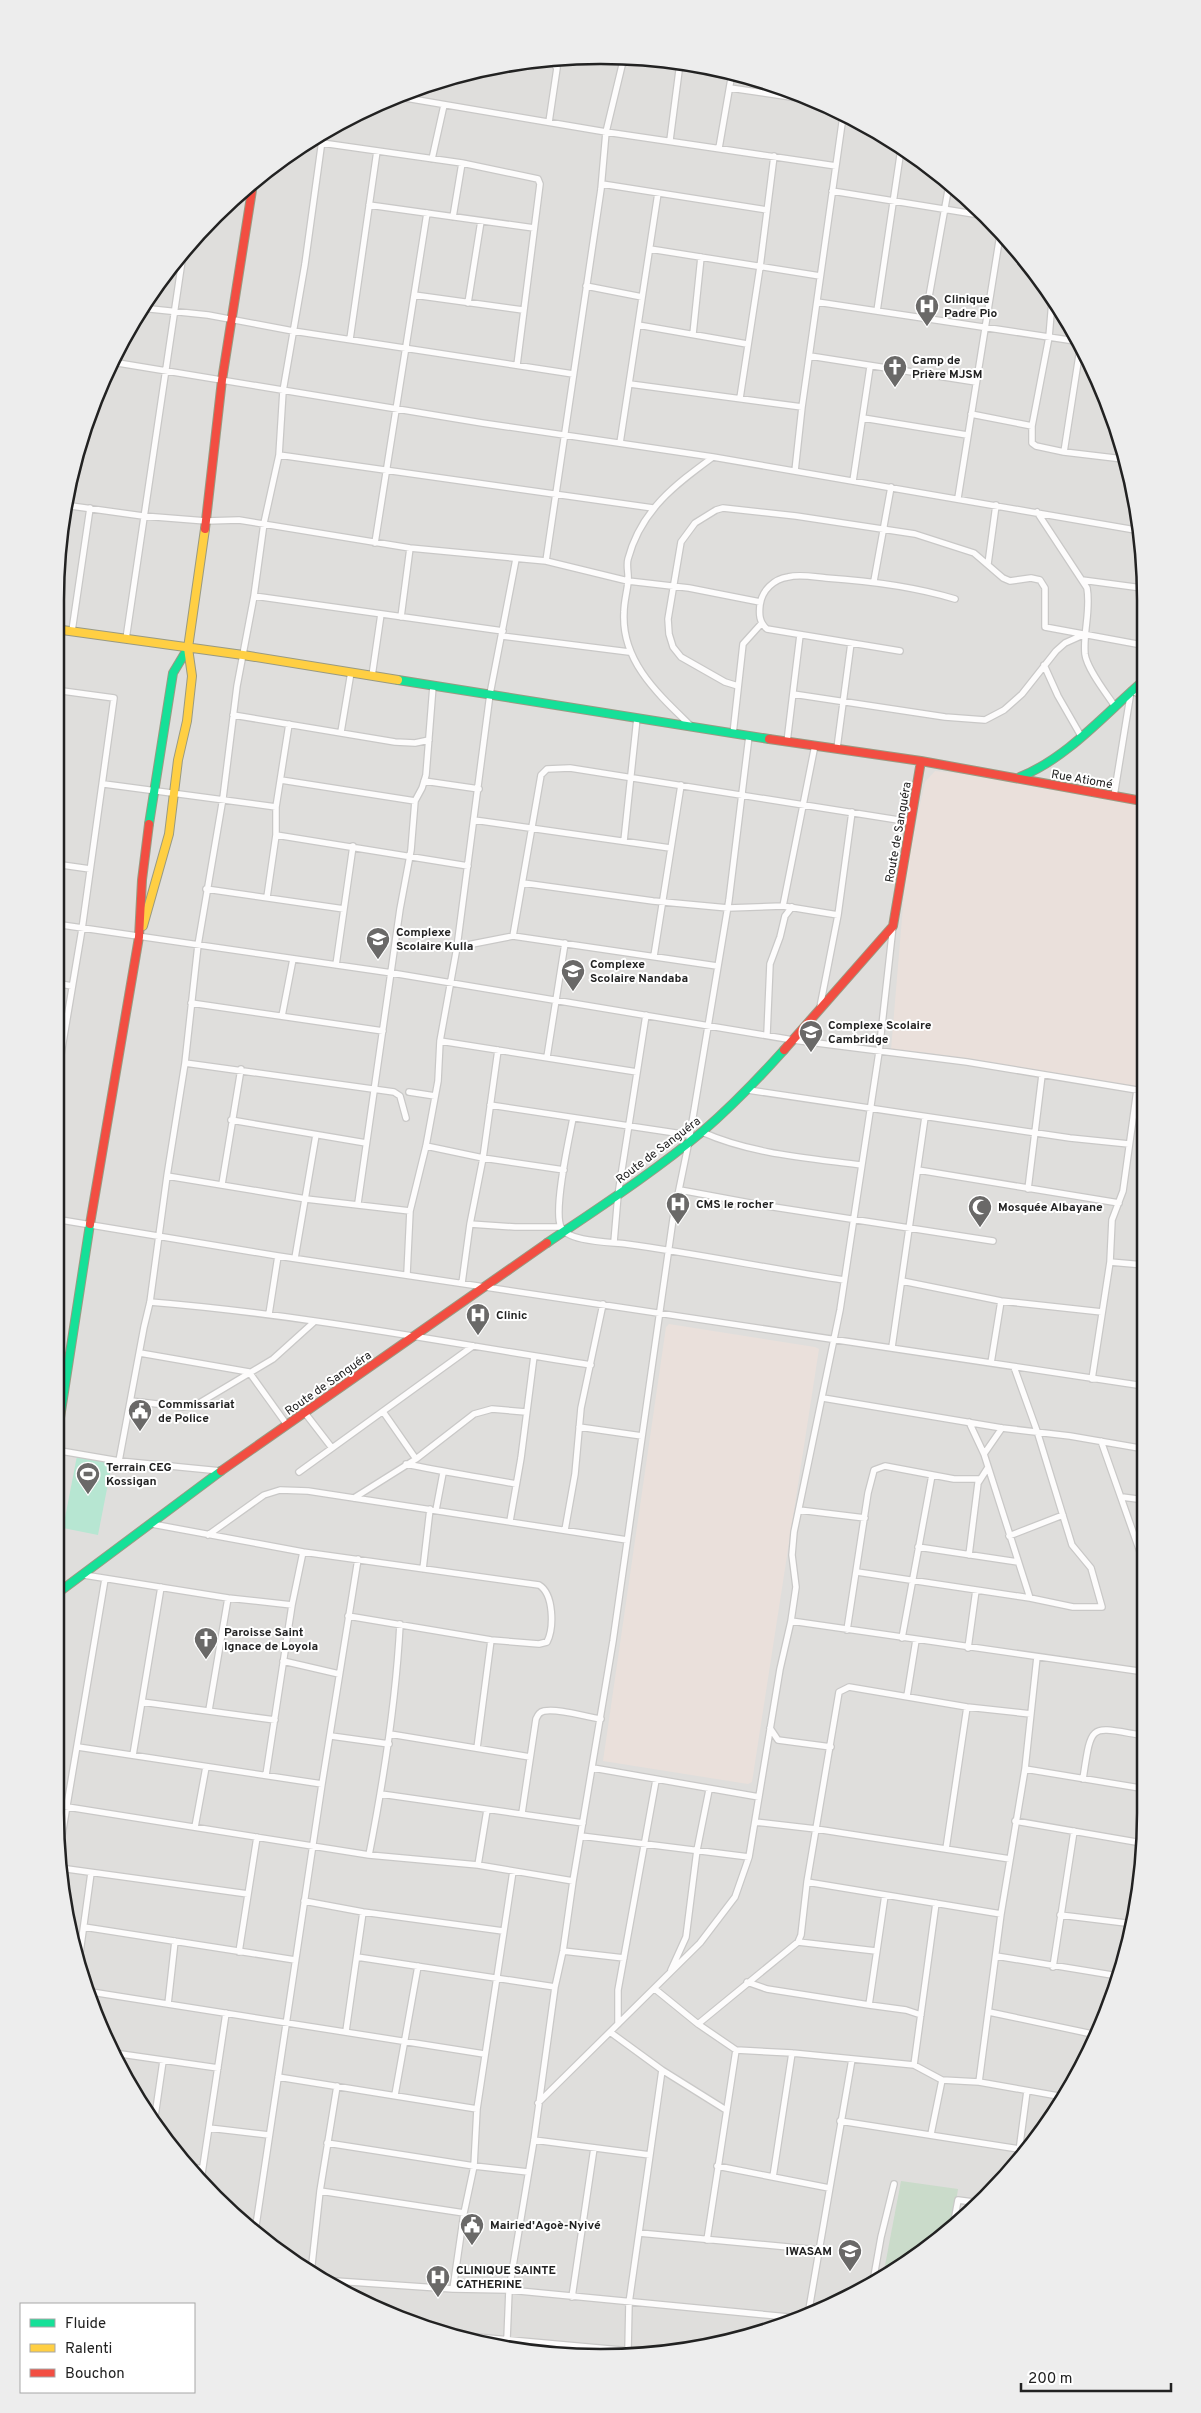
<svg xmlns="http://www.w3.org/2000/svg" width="1201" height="2413" viewBox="0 0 1201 2413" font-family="Overpass,sans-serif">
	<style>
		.residential { fill: #dfdedc }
		.military { fill: #eae0db }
		.cemetery { fill: #cadbca }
		.pitch { fill: #b7e6d2 }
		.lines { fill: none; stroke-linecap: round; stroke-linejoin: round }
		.street-casing { stroke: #c9c8c7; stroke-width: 8 }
		.fast-casing { stroke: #999a82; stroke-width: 10 }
		.slow-casing { stroke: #999a82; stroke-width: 10 }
		.jam-casing { stroke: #999a82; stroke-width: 10 }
		.street { stroke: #fdfcfc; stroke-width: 5.5 }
		.fast { stroke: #16e098; stroke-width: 8 }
		.slow { stroke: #ffcf43; stroke-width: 8 }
		.jam { stroke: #f24e42; stroke-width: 8 }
		.labels { text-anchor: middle; stroke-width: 4; stroke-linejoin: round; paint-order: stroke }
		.poi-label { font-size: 12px; font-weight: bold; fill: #222; stroke: #fff; text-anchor: start }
		.street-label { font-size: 12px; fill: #222; stroke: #fff }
		.rim { fill: none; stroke: #222; stroke-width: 2.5 }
	</style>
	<rect width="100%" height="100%" fill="#f0eeeb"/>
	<path class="residential" d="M 601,55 L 707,66 L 810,97 L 932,168 L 1033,268 L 1104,391 L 1141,529 L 1146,1813 L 1135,1919 L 1104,2022 L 1054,2116 L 986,2198 L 932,2245 L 842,2302 L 742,2339 L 671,2353 L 565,2357 L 494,2347 L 392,2317 L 328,2285 L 241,2222 L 168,2145 L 128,2085 L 84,1988 L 65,1919 L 55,1813 L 55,600 L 66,494 L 97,391 L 147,297 L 215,215 L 298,147 L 392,96 L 494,65 Z"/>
	<path class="military" d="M 935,771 L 1004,778 L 1142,803 L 1143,1087 L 1087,1080 L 929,1053 L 891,1050 L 906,870 L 925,782 Z
		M 669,1324 L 815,1347 L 819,1349 L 752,1782 L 748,1784 L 603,1761 L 666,1327 Z"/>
	<path class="cemetery" d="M 901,2181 L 958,2189 L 952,2228 L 932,2245 L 883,2276 Z"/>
	<path class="pitch" d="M 77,1456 L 112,1463 L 98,1535 L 63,1528 Z"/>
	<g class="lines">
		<g class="street-casing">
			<path id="street" d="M 537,61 L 554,64 L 557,68 L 549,122
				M 730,88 L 818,101
				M 394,96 L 606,132 L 836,166
				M 670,140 L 680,63
				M 322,143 L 462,163 L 538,179 L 540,184 L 517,365
				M 719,148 L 732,73
				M 432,159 L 444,105
				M 602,184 L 767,210
				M 832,191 L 980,215
				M 369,205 L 534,228
				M 453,217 L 462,163
				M 650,249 L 820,276
				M 586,286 L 642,297
				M 414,295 L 523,310
				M 1052,301 L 1049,337 L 1032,426 L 1032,443 L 1036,446 L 1064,452 L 1123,459
				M 817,302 L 1075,341
				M 468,303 L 481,221
				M 141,308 L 208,315 L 293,331 L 573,374
				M 877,311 L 901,149
				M 925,319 L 949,185
				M 638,325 L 747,344
				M 693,334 L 701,257
				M 350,339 L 377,151
				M 810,356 L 976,382
				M 112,362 L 482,423 L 713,457
				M 630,384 L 802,407
				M 740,398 L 760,267 L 774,156
				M 971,414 L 1032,426
				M 863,418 L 967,435
				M 620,443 L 658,193
				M 1064,452 L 1080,349
				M 279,455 L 653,508
				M 795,471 L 802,407 L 843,116
				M 853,481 L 870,367
				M 958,498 L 1000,235
				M 64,505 L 143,516 L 206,521 L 239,520 L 410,548 L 546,561 L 628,581 L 689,588 L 760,602
				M 1037,512 L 1087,588 C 1091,610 1083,632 1085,654 C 1087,669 1106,693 1114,705
				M 375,543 L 427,213
				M 546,561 L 601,189 L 606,132 L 624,57
				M 988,564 L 996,505
				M 1082,580 L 1142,588
				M 874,581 L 891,487
				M 254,596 L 503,631
				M 401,617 L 410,548
				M 72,631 L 90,508
				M 502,636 L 629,652
				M 126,639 L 183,254
				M 900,651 L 767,629 C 759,622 759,614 760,605 C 762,590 774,579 788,577 C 800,574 814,577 826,578 C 871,581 912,586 955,599
				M 1044,665 L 1058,696 L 1081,736
				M 372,676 L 381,614
				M 738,686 L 725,682 L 681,657 L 673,647 L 669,634 L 668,619 L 681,542 L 695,523 L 716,510 L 723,508 L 796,516 L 915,534 L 974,553 L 1003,578 L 1010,581 L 1031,578 L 1040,580 L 1045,588 L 1045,627 L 1142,645
				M 793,694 L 945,717 L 985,720 L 1004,710 L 1022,694 L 1056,651 L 1065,643 L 1085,634
				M 55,699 L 56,690
				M 233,715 L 395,742 L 415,743 L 429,740
				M 690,725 C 658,694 621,661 624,612 C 624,602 627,592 628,582 C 629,574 626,566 628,559 C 641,510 675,485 713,457 L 1141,531
				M 341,732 L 351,672
				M 733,734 L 743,644 L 761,624
				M 787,742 L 800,635
				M 837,748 L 851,643
				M 281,780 L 415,801
				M 424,781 L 479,789
				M 104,784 L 276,807
				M 1114,796 L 1131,691 L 1142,695
				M 474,820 L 670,848
				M 276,835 L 468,866
				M 624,841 L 637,718
				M 55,864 L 90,869
				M 523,883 L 653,901 L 728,908 L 783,906 L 838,915
				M 206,889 L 344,909
				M 267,897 L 276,835 L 276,807 L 289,724
				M 783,906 L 815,745
				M 55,924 L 392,973 L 793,1040 L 967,1062 L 1143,1091
				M 513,936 L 541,775 L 547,769 L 570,768 L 911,822
				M 457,947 L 513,936 L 717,966
				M 654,956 L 681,785
				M 336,965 L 353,846
				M 55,983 L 72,986
				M 191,1003 L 383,1031
				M 820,1007 L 838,915 L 852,812
				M 282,1016 L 293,959
				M 767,1034 L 770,964 L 780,937 L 785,916 L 792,907
				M 55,1038 L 63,1039
				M 440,1041 L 637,1072
				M 547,1057 L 565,943
				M 185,1063 L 394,1092 L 400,1096 L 406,1118
				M 55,1090 L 82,929 L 114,698 L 55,690
				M 748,1090 L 1070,1138 L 1129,1144
				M 409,1092 L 435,1096
				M 490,1105 L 689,1135
				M 573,1118 C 569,1139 553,1210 561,1227 C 567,1242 611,1242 626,1244 C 699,1254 771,1269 844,1280
				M 231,1120 L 366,1143
				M 702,1132 C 751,1154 808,1158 861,1165
				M 426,1146 L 483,1158 L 564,1170
				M 918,1170 L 1119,1203
				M 167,1176 L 306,1199 L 410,1211
				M 222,1184 L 241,1069
				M 1028,1189 L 1042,1075
				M 680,1190 L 767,1206 L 993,1241
				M 358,1203 L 400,909 L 411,850 L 415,801 L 422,788 L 426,775 L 433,686
				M 55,1219 L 278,1256 L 1144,1386
				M 470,1224 L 515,1227 L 560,1227
				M 614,1242 L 618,1195 L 646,1015
				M 295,1258 L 316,1135
				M 1110,1262 L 1144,1265
				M 407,1274 L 410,1211 L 426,1146 L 438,1081 L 440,1041 L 457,947 L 490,694 L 516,559
				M 902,1281 L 1001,1301 L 1102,1312
				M 462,1283 L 470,1224 L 483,1158 L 498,1050
				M 150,1302 C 298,1314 444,1342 591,1365
				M 269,1314 L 278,1256
				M 892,1347 L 925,1117
				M 140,1353 L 249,1372 L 287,1425
				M 991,1363 L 1001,1301
				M 1092,1379 L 1110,1262 L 1112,1220 L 1123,1191 L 1137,1090
				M 823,1398 L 1002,1428 L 1070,1436 L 1145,1449
				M 131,1401 L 183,1407 L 196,1405 L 273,1359 L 314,1322
				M 305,1413 L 332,1448
				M 384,1413 L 416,1459
				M 969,1422 L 984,1454 L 1030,1598
				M 579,1427 L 642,1436
				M 1101,1441 L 1145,1566
				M 55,1450 L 119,1461 L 221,1471
				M 984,1454 L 1002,1428
				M 119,1461 L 144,1327 L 150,1302 L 167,1176 L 185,1063 L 198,945 L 223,798 L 237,686 L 254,596 L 264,523 L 279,455 L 283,391 L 305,264 L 323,133
				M 406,1464 C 443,1472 479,1477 516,1484
				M 299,1472 L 473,1346
				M 1122,1497 L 1145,1500
				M 354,1498 L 416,1459 L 474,1414 L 492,1409 L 526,1412
				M 436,1510 L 443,1473
				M 799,1510 L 865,1518
				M 510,1521 L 521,1458 L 534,1356
				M 152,1524 L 303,1552 L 539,1585 C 554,1594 554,1628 547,1642 L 539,1644 L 491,1640 L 348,1616
				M 565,1530 L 575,1474 L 581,1408 L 603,1304
				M 208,1535 L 264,1495 L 280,1490 L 308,1491 L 627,1540
				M 1009,1536 L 1063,1515
				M 918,1547 L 1018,1562
				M 969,1555 L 978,1483 L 987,1469
				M 423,1569 L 430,1509
				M 857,1572 L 1030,1598 L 1073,1607 L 1102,1607 L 1091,1568 L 1072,1545 L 1037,1431 L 1014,1367
				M 84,1575 L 228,1598 L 292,1605
				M 791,1621 L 1145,1672
				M 847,1630 L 868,1493 L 874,1470 L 885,1466 L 954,1479 L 979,1479
				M 902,1638 L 932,1475
				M 968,1648 L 976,1590
				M 283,1661 L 339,1674
				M 907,1696 L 916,1640
				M 142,1702 L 275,1720
				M 209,1710 L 228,1598
				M 770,1728 L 778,1740 L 831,1747
				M 390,1734 L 530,1757
				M 331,1736 L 389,1744
				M 78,1747 L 322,1784 L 255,2232
				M 477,1748 L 491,1640
				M 133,1755 L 161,1587
				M 593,1768 L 759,1797
				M 1025,1769 L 1146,1789
				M 266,1775 L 292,1605 L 303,1552
				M 1083,1779 C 1092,1720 1089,1727 1146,1736
				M 322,1784 L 358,1559
				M 381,1794 L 583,1823
				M 55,1805 L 369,1855 L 478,1865 L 573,1881
				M 522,1813 L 536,1719 C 538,1715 539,1712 544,1711 C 558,1708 586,1717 601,1719
				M 1015,1821 L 1136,1842 L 1143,1846
				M 755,1822 L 816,1829 L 1010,1859
				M 195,1827 L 206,1767
				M 581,1836 L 749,1857
				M 946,1849 L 967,1707
				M 59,1853 L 105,1579
				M 369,1855 C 384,1778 396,1702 400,1624
				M 478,1865 L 487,1810
				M 60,1868 L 248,1894
				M 807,1882 L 1001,1914
				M 885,1895 L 869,2005 L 906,2010 L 921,2015
				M 304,1901 L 363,1912 L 503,1931
				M 1060,1915 L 1134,1924
				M 1132,1924 L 1142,1856
				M 84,1927 L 295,1960
				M 798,1942 L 876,1951
				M 563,1951 L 624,1958
				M 239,1952 L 257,1837
				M 996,1956 L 1118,1976
				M 357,1957 L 555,1987
				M 78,1967 L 91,1873
				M 1053,1967 L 1074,1831
				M 671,1970 L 686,1937 L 697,1850 L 709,1790
				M 747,1982 L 767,1989 L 869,2005
				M 655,1989 L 698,2024 L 736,2050 L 792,2053 L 914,2065 L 942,2080 L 979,2082 L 1064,2097
				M 85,1991 L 484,2054
				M 168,2004 L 175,1941
				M 989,2012 L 1097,2035
				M 618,2024 L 618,1990 L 656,1780
				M 698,2024 L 798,1942 L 801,1935 L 807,1882 L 839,1692 L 849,1687 L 967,1707 L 1031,1714
				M 346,2031 L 363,1912
				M 610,2032 L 662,2070 L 629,2303 L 628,2350
				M 114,2053 L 218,2068
				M 914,2065 L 936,1903
				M 662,2070 L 726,2110
				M 278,2077 L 477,2109
				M 979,2082 L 1001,1914 L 1025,1769 L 1037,1657
				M 395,2095 L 418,1966
				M 538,2103 L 700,1943 L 735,1897 L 749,1857 L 780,1669 L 791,1621 L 796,1587 L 792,1555 L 794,1532 L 840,1310 L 879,1052 L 893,926
				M 840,2121 L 1019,2149
				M 154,2123 L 163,2061
				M 209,2128 L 269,2135
				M 931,2134 L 942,2080
				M 534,2140 L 650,2155
				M 327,2143 L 474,2166 L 528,2172
				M 1018,2159 L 1027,2091
				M 188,2166 L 202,2169
				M 717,2166 L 829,2188
				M 773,2177 L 792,2053
				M 201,2180 L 226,2013
				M 320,2191 L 464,2213
				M 953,2227 L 958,2200 L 981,2203
				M 639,2233 L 820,2250
				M 707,2240 L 736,2050
				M 311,2273 L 320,2191 L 337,2086
				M 321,2280 L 453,2289 L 509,2290 L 799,2318
				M 873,2282 L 881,2237 L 894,2184
				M 453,2289 L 464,2213 L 474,2166 L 477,2109 L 513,1871
				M 572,2297 L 594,2148
				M 808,2315 L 852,2059
				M 454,2335 L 665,2354
				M 507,2339 L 509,2290 L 534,2140 L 555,1987 L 563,1951 L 573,1881 L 613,1641 L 673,1219 L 689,1141 L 729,900 L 749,736"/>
		</g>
		<g class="fast-casing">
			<path id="fast" d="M 398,680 L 769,739
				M 1020,777 C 1067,758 1104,715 1142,682
				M 149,824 L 173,673 L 188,648
				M 547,1243 C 600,1207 654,1172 703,1131 C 732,1106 758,1079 784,1050
				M 55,1450 L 90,1224
				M 55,1595 L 221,1471"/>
		</g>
		<g class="slow-casing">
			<path id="slow" d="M 55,629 L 243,655 L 398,680
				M 143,926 L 169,834 L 178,760 L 187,721 L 192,676 L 188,648 L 205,529"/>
		</g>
		<g class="jam-casing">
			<path id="jam" d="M 205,529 L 222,380 L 253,184
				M 769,739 L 921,761 L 1142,801
				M 784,1050 L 893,926 L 921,761
				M 90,1224 L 139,937 L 142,880 L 149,824
				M 221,1471 L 547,1243"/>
		</g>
		<use href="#street" class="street"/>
		<use href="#fast" class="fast"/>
		<use href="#slow" class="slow"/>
		<use href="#jam" class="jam"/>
	</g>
	<defs>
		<g id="hospital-pin" transform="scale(1.25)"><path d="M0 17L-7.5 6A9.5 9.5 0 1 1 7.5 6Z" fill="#6a6968" stroke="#fff"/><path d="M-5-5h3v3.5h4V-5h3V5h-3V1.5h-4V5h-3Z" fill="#fff"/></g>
		<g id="church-pin" transform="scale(1.25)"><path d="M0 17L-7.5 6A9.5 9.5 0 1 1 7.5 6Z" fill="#6a6968" stroke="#fff"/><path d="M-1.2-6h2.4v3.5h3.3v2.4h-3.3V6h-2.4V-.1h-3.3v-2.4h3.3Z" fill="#fff"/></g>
		<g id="school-pin" transform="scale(1.25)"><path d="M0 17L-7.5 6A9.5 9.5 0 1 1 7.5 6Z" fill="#6a6968" stroke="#fff"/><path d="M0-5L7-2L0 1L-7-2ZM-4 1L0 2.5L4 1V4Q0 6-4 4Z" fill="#fff"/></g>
		<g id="mosque-pin" transform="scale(1.25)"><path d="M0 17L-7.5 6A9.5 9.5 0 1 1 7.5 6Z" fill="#6a6968" stroke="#fff"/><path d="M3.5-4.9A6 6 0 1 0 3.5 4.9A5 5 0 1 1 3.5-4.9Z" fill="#fff"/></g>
		<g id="civic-pin" transform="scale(1.25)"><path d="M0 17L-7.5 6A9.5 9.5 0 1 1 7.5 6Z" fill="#6a6968" stroke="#fff"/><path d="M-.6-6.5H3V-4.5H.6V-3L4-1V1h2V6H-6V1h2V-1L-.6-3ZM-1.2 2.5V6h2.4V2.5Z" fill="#fff"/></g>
		<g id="stadium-pin" transform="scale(1.25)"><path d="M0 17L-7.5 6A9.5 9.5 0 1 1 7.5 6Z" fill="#6a6968" stroke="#fff"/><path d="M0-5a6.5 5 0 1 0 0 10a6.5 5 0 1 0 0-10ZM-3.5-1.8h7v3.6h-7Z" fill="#fff"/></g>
	</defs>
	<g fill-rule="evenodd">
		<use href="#hospital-pin" x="927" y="306"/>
		<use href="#church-pin" x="895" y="367"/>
		<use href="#school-pin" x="378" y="939"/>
		<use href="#school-pin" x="573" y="971"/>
		<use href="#school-pin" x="811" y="1032"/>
		<use href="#hospital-pin" x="678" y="1204"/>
		<use href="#mosque-pin" x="980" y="1207"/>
		<use href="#hospital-pin" x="478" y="1315"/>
		<use href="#civic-pin" x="140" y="1411"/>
		<use href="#stadium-pin" x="88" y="1474"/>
		<use href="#church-pin" x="206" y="1639"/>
		<use href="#civic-pin" x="472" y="2225"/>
		<use href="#school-pin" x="850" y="2251"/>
		<use href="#hospital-pin" x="438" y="2277"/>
	</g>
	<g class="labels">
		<g class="poi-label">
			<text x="944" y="303">Clinique<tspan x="944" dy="14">Padre Pio</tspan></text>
			<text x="912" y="364">Camp de<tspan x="912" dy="14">Prière MJSM</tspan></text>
			<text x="396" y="936">Complexe<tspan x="396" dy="14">Scolaire Kulla</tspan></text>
			<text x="590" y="968">Complexe<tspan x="590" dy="14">Scolaire Nandaba</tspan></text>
			<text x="828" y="1029">Complexe Scolaire<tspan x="828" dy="14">Cambridge</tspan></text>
			<text x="696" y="1208">CMS le rocher</text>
			<text x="998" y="1211">Mosquée Albayane</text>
			<text x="496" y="1319">Clinic</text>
			<text x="158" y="1408">Commissariat<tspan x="158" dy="14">de Police</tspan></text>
			<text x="106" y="1471">Terrain CEG<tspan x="106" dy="14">Kossigan</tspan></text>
			<text x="224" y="1636">Paroisse Saint<tspan x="224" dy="14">Ignace de Loyola</tspan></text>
			<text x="490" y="2229">Mairied'Agoè-Nyivé</text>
			<text x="832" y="2255" text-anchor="end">IWASAM</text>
			<text x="456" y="2274">CLINIQUE SAINTE<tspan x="456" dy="14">CATHERINE</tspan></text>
		</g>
		<g class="street-label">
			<text transform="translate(1082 779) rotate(10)" y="4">Rue Atiomé</text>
			<text transform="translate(898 832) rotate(-80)" y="4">Route de Sanguéra</text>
			<text transform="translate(658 1150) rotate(-37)" y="4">Route de Sanguéra</text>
			<text transform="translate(328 1383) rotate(-35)" y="4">Route de Sanguéra</text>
		</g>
	</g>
	<path d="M0 0H1201V2413H0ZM600 64H601A536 536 0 0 1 1137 600V1813A536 536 0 0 1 601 2349H600A536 536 0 0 1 64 1813V600A536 536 0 0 1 600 64Z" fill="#ededed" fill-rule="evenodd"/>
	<path class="rim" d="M600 64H601A536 536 0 0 1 1137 600V1813A536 536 0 0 1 601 2349H600A536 536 0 0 1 64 1813V600A536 536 0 0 1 600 64Z"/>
	<rect x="20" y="2303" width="175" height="90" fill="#ffffff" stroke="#a7a7a7"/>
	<rect x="30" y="2319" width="25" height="8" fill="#16e098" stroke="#a7a7a7"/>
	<text x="65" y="2328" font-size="15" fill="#222222">Fluide</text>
	<rect x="30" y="2344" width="25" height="8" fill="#ffcf43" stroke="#a7a7a7"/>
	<text x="65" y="2353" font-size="15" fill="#222222">Ralenti</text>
	<rect x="30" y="2369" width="25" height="8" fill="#f24e42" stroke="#a7a7a7"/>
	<text x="65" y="2378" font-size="15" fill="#222222">Bouchon</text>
	<path d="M1021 2383v8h150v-8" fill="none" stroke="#222222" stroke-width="2.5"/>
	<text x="1028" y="2383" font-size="15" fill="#222222" stroke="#ffffff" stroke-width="4" paint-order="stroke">200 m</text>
</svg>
